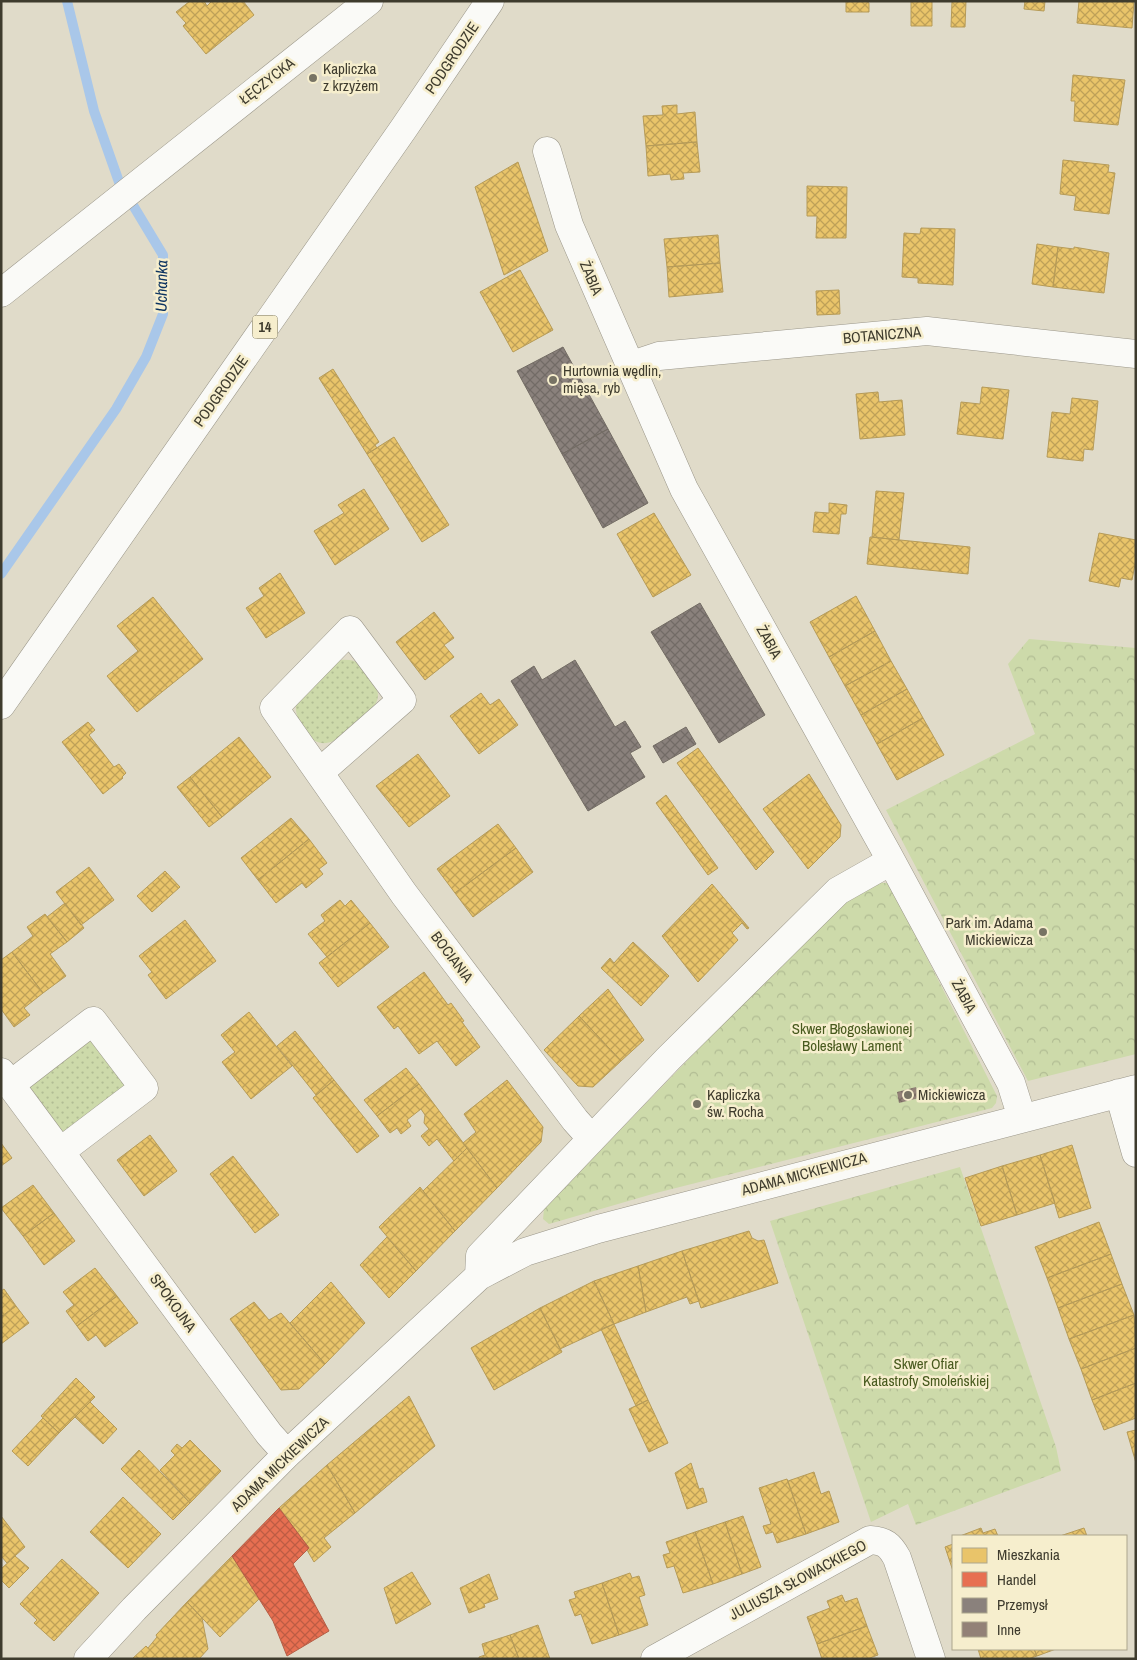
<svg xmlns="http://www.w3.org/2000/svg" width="1137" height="1660" viewBox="0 0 1137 1660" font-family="'Archivo Narrow',sans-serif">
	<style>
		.grass { fill: url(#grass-dots) }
		.park { fill: url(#park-crowns) }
		.homes { fill: url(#homes-cross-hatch); stroke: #b69b58 }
		.shops { fill: url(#shops-cross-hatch); stroke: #b45f46 }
		.industry { fill: url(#industry-cross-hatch); stroke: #736c64 }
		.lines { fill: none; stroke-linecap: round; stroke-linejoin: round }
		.stream { stroke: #a9c7e9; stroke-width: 10 }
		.building { fill: url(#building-cross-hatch) }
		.minor-casing { stroke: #9a9689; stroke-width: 29 }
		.major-casing { stroke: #9a9689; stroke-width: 29 }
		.minor { stroke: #fafaf7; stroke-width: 28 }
		.major { stroke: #fafaf7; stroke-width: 28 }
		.poi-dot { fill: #777364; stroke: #f6eecd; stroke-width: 2 }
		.labels { text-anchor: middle; stroke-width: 5; stroke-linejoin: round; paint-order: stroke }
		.shield { fill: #f6eecd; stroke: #75715d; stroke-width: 1 }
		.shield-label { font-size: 14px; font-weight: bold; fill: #3e3b2d }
		.street-label { font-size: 15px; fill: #3e3b2d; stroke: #f6eecd }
		.poi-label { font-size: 15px; fill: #3e3b2d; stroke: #f6eecd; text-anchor: start }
		.park-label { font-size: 15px; fill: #485a1e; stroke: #f6eecd }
		.water-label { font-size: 16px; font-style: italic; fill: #0d3460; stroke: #f6eecd }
	</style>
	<defs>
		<pattern id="grass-dots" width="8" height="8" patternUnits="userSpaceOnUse" patternTransform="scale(1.25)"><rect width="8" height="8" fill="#cddaaa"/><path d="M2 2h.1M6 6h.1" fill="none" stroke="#b1bc93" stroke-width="1.8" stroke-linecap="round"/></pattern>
		<pattern id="park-crowns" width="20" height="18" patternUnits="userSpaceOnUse" patternTransform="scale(1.25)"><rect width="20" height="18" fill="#cddaaa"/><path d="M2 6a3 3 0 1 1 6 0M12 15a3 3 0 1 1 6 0" fill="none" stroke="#b1bc93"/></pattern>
		<pattern id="homes-cross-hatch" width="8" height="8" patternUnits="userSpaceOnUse" patternTransform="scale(1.25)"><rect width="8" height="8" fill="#e9c46a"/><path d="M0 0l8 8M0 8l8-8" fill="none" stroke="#bea058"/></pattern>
		<pattern id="shops-cross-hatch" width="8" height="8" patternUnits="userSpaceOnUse" patternTransform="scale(1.25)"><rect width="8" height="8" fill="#e76f51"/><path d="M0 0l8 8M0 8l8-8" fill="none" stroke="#bd5c44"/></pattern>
		<pattern id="industry-cross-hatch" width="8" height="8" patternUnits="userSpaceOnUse" patternTransform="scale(1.25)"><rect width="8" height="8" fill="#8a817c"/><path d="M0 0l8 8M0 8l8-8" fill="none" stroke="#726b66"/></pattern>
		<pattern id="building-cross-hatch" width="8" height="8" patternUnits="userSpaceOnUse" patternTransform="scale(1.25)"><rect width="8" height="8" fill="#928177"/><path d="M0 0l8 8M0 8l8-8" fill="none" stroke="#796b62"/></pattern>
	</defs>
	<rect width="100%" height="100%" fill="#e0dbc9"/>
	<path class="grass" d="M 341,660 C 356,659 360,663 369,675 C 373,682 378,688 378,696 C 377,707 367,713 360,720 C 343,736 322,758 304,729 C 299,721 295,714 296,704 L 334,663 Z
		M 85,1041 L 96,1042 L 127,1088 L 63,1136 L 28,1094 L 28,1081 Z"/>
	<path class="park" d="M 1029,639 L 1136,648 L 1136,1054 L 1028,1081 L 886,810 L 1035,734 L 1008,664 Z
		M 868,883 L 889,883 L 997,1096 L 996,1103 L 992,1108 L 656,1193 L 549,1224 L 543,1219 L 544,1209 L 794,950 L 833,906 Z
		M 960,1167 L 1056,1447 L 1061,1471 L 916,1525 L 908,1504 L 871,1522 L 770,1221 Z"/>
	<path class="homes" d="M 190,1 L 204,1 L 207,6 L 212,1 L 243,1 L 254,15 L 206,54 L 183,26 L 186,23 L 176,12 Z
		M 846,1 L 866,1 L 869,3 L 869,12 L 846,12 Z
		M 911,1 L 932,1 L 932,26 L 911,26 Z
		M 952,1 L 966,1 L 965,27 L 951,27 Z
		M 1025,1 L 1045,1 L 1044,11 L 1024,9 Z
		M 1079,1 L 1134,1 L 1132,28 L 1077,23 Z
		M 1073,75 L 1125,80 L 1118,125 L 1074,121 L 1075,101 L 1071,101 Z
		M 677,105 L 677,114 L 695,112 L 697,142 L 646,146 L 643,116 L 663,115 L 662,106 Z
		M 697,142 L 700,172 L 683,173 L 684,179 L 671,180 L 670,174 L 648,176 L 646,146 Z
		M 1063,160 L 1109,165 L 1108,172 L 1115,173 L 1109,214 L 1074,210 L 1076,196 L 1060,194 Z
		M 518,162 L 548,251 L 504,275 L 475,187 Z
		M 807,186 L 847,187 L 846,238 L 816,238 L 817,216 L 807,216 Z
		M 921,228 L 955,229 L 953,285 L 918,283 L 918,278 L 902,277 L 904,233 L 920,234 Z
		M 718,235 L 720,263 L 667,267 L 664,239 Z
		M 1037,244 L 1058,247 L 1053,287 L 1032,284 Z
		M 1058,247 L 1074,249 L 1074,247 L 1109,253 L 1104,293 L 1053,287 Z
		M 720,263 L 723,292 L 669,297 L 667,267 Z
		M 520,270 L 553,330 L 513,352 L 480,292 Z
		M 839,290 L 840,314 L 817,315 L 816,291 Z
		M 333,369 L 379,442 L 375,445 L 377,448 L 367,454 L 319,378 Z
		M 982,387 L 1009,390 L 1003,439 L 957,434 L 961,402 L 980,404 Z
		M 878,392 L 879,402 L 902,400 L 905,435 L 860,439 L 856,394 Z
		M 1072,398 L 1098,401 L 1093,450 L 1084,449 L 1083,461 L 1047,457 L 1052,412 L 1070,414 Z
		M 394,437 L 449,525 L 422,542 L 367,454 Z
		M 364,489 L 389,529 L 335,565 L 314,531 L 344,513 L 338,505 Z
		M 876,491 L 904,493 L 899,540 L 872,537 Z
		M 829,503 L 847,505 L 846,514 L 841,514 L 839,534 L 813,532 L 815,512 L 829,513 Z
		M 654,513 L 691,575 L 653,597 L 617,534 Z
		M 1099,533 L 1136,540 L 1136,559 L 1132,580 L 1121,578 L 1119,587 L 1089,581 Z
		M 870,537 L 970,547 L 968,574 L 867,564 Z
		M 280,573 L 305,613 L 266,638 L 246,608 L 264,596 L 259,588 Z
		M 856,596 L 875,631 L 829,657 L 810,622 Z
		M 153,597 L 203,659 L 137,712 L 107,676 L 138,651 L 117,626 Z
		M 434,612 L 454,638 L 444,645 L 454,657 L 425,680 L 396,642 Z
		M 875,631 L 891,661 L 845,686 L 829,657 Z
		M 891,661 L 907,689 L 861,715 L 845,686 Z
		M 907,689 L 923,718 L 877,744 L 861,715 Z
		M 481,693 L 490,705 L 499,699 L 518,725 L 479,754 L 450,716 Z
		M 923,718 L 944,755 L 897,780 L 877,744 Z
		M 88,722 L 95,730 L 89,735 L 114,767 L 119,764 L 126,773 L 122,777 L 123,778 L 103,794 L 62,742 Z
		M 239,737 L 271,777 L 222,817 L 190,777 Z
		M 698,748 L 774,852 L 756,870 L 677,763 Z
		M 418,754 L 450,796 L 409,827 L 376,786 Z
		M 809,774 L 841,825 L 840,837 L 808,869 L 763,809 Z
		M 190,777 L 222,817 L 209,827 L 177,787 Z
		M 666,795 L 718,868 L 708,875 L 656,803 Z
		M 291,818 L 309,839 L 258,880 L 241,858 Z
		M 498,824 L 516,848 L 455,893 L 437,869 Z
		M 309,839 L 327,863 L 319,869 L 323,874 L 306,888 L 302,883 L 276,903 L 258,880 Z
		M 516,848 L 533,872 L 473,917 L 455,893 Z
		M 89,867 L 114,900 L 81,925 L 56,892 Z
		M 165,871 L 180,887 L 152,912 L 137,896 Z
		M 712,884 L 749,928 L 747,929 L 742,923 L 732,933 L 738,940 L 698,982 L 662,936 Z
		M 340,900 L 345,906 L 351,900 L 370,923 L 327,957 L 308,934 L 325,921 L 321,915 Z
		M 65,903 L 84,928 L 67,942 L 47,917 Z
		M 45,914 L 67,942 L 50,954 L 66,976 L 43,993 L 12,952 L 33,936 L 27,927 Z
		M 185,920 L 216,961 L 166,999 L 148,975 L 152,972 L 139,956 Z
		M 370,923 L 389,947 L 338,987 L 319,963 Z
		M 633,942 L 669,976 L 641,1006 L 601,968 L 610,958 L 614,963 Z
		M 12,952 L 43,993 L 24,1008 L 30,1015 L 14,1027 L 1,1009 L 1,960 Z
		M 424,972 L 448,1005 L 451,1003 L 464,1021 L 462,1022 L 480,1047 L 456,1066 L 437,1041 L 419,1054 L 398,1026 L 394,1029 L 377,1007 Z
		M 608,989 L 644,1040 L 621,1061 L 579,1016 Z
		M 249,1012 L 292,1066 L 251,1099 L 222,1062 L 235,1052 L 221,1035 Z
		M 579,1016 L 621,1061 L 593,1087 L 578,1086 L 544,1050 Z
		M 295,1031 L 334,1080 L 316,1095 L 277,1046 Z
		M 406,1068 L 419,1084 L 377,1116 L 364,1100 Z
		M 334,1080 L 379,1136 L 357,1153 L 313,1098 Z
		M 507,1080 L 543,1127 L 541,1142 L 497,1188 L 463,1143 L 476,1132 L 464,1114 Z
		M 419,1084 L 467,1148 L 454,1161 L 437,1139 L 429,1146 L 421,1136 L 429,1129 L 424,1123 L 425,1115 L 421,1109 L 407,1120 L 411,1126 L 401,1134 L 397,1128 L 390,1133 L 377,1116 Z
		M 150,1135 L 177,1171 L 144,1196 L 117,1160 Z
		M 1,1143 L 12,1158 L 1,1166 Z
		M 1072,1145 L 1091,1208 L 1059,1218 L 1040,1155 Z
		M 467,1148 L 497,1188 L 455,1231 L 423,1191 Z
		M 1040,1155 L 1055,1203 L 1017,1215 L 1002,1166 Z
		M 233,1156 L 279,1215 L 255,1233 L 210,1174 Z
		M 1002,1166 L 1017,1215 L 981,1226 L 965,1178 Z
		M 33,1185 L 54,1213 L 23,1236 L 1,1208 Z
		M 420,1187 L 455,1231 L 416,1271 L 379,1227 Z
		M 54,1213 L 75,1241 L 44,1265 L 23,1236 Z
		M 1099,1222 L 1111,1254 L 1047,1278 L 1035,1247 Z
		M 749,1231 L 752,1238 L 758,1241 L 764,1240 L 778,1283 L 701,1308 L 682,1251 Z
		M 387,1237 L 416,1271 L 389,1298 L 360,1265 Z
		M 682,1251 L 699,1301 L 690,1304 L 687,1297 L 646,1312 L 638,1266 Z
		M 1111,1254 L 1122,1284 L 1058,1308 L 1047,1278 Z
		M 638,1266 L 646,1312 L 614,1324 L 594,1281 Z
		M 95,1268 L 117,1296 L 77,1326 L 66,1311 L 74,1305 L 63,1292 Z
		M 594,1281 L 614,1324 L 560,1349 L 540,1308 Z
		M 331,1282 L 365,1323 L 325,1364 L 290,1323 Z
		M 1122,1284 L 1134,1315 L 1069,1339 L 1058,1308 Z
		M 4,1289 L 16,1306 L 1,1317 L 1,1291 Z
		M 117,1296 L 138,1323 L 105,1347 L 96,1335 L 88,1341 L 77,1326 Z
		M 254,1302 L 269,1320 L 281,1313 L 325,1364 L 299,1389 L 281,1390 L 230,1319 Z
		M 16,1306 L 29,1323 L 1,1344 L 1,1317 Z
		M 540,1308 L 562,1352 L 494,1390 L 471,1348 Z
		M 1134,1315 L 1136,1348 L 1081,1369 L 1069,1339 Z
		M 614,1324 L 648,1400 L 636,1406 L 601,1329 Z
		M 1136,1348 L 1136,1383 L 1092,1400 L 1081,1369 Z
		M 76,1378 L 95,1397 L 59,1433 L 41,1416 Z
		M 1136,1383 L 1136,1418 L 1104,1430 L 1092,1400 Z
		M 409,1396 L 435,1446 L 355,1513 L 327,1465 Z
		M 648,1400 L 668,1443 L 649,1452 L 629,1409 Z
		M 90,1402 L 117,1429 L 103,1444 L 75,1417 Z
		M 43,1418 L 59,1433 L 28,1466 L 12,1451 Z
		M 1136,1430 L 1136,1463 L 1127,1432 Z
		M 190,1440 L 221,1471 L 190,1503 L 160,1470 L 175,1455 L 171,1451 L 177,1444 L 182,1448 Z
		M 139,1450 L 190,1503 L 173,1520 L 121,1469 Z
		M 691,1463 L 699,1489 L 703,1488 L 707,1502 L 687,1509 L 675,1473 Z
		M 327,1465 L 355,1513 L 324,1538 L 331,1547 L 314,1562 L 307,1550 L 309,1548 L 279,1508 Z
		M 814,1472 L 821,1494 L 829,1491 L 839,1522 L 806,1534 L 788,1481 Z
		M 787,1479 L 806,1534 L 777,1543 L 773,1532 L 766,1534 L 763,1526 L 771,1524 L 759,1488 Z
		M 123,1497 L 161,1534 L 128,1568 L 90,1532 Z
		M 1,1516 L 25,1547 L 7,1563 L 1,1556 Z
		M 743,1516 L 761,1567 L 742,1574 L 725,1522 Z
		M 725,1522 L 742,1574 L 713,1584 L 695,1532 Z
		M 981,1528 L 983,1533 L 995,1529 L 998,1536 L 960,1536 Z
		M 1084,1528 L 1087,1536 L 1060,1536 Z
		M 695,1532 L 713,1584 L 683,1593 L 674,1566 L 667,1568 L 663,1555 L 670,1553 L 666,1542 Z
		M 953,1544 L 953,1571 L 945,1547 Z
		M 15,1556 L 29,1568 L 9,1588 L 1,1580 L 1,1569 Z
		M 232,1556 L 260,1598 L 220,1637 L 187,1602 Z
		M 62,1559 L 99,1593 L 54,1641 L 34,1623 L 37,1620 L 20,1604 Z
		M 412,1572 L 431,1604 L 396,1624 L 384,1588 Z
		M 630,1573 L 632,1578 L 639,1576 L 645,1595 L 639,1597 L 648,1625 L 619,1635 L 602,1583 Z
		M 489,1574 L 498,1599 L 484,1604 L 485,1607 L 469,1613 L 460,1588 Z
		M 602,1583 L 619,1635 L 592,1644 L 581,1614 L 575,1616 L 569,1600 L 576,1598 L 574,1592 Z
		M 842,1595 L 845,1602 L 857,1598 L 867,1626 L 817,1644 L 807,1617 L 830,1608 L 827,1601 Z
		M 187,1602 L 202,1618 L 208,1649 L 199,1659 L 132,1659 L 146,1646 L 148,1648 L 157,1637 L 156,1635 Z
		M 538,1625 L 550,1659 L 519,1659 L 510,1635 Z
		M 867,1626 L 878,1655 L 867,1659 L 822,1659 L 817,1644 Z
		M 510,1635 L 519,1659 L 479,1659 L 479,1657 L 485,1655 L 482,1644 Z
		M 978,1649 L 1034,1649 L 1037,1656 L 1028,1659 L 981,1659 Z
		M 1034,1649 L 1056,1649 L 1037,1656 Z"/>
	<path class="shops" d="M 279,1508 L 309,1548 L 293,1564 L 329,1631 L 287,1656 L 273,1621 L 232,1556 Z"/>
	<path class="industry" d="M 563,347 L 608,429 L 562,454 L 517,371 Z
		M 608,429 L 648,503 L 603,528 L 562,454 Z
		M 700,603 L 765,715 L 719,743 L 651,632 Z
		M 575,660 L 615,727 L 625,721 L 641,747 L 630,753 L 645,777 L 588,811 L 511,681 L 534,666 L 542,680 Z
		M 686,727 L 696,744 L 663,763 L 653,746 Z"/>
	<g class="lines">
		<path class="stream" d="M 1,574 L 116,409 L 146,357 L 163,314 L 163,255 L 119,182 L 94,111 L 67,1"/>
	</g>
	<path class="building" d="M 916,1087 L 919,1098 L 899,1103 L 897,1092 Z"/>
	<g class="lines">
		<g class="minor-casing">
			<path id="minor" d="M 547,151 L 569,225 L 684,489 L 887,853 L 1011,1083 L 1022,1118
				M 1,293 L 369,1
				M 629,366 L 659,356 L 927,331 L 1136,354
				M 320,772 L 402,700 L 350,630 L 274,708 L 404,894 L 575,1120 L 591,1138
				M 1,1072 L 269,1434 L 287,1454
				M 10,1085 L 93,1021 L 144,1088 L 61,1151
				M 1119,1093 L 1136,1153
				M 479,1276 L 480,1256 L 668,1059 L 838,891 L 891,861
				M 88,1659 L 134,1609 L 287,1454 L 479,1276 L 525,1252 L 598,1229 L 1136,1089
				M 655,1659 L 870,1540 C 885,1541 890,1545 897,1558 L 931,1659"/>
		</g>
		<g class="major-casing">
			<path id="major" d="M 1,705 L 404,128 L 490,1"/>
		</g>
		<use href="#minor" class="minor"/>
		<use href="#major" class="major"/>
	</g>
	<g class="poi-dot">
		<circle cx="313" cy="78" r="5"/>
		<circle cx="553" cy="380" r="5"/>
		<circle cx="1043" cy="932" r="5"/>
		<circle cx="908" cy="1095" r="5"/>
		<circle cx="697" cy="1104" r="5"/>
	</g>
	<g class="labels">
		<rect class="shield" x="252.5" y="315.5" width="25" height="23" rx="4"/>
		<g class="shield-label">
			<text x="265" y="332">14</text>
		</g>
		<g class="street-label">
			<text transform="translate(452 58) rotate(-56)" y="5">PODGRODZIE</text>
			<text transform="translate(267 81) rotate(-38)" y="5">ŁĘCZYCKA</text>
			<text transform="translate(591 278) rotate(67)" y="5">ŻABIA</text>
			<text transform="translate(882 335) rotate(-5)" y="5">BOTANICZNA</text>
			<text transform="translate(221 391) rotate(-55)" y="5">PODGRODZIE</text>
			<text transform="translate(769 642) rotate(61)" y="5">ŻABIA</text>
			<text transform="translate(452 957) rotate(53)" y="5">BOCIANIA</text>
			<text transform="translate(964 996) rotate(62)" y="5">ŻABIA</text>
			<text transform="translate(804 1174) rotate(-15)" y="5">ADAMA MICKIEWICZA</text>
			<text transform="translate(173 1303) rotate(54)" y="5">SPOKOJNA</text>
			<text transform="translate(280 1464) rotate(-44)" y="5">ADAMA MICKIEWICZA</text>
			<text transform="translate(798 1580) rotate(-28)" y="5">JULIUSZA SŁOWACKIEGO</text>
		</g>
		<g class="poi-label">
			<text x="323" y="74">Kapliczka<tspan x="323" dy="17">z krzyżem</tspan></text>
			<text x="563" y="376">Hurtownia wędlin,<tspan x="563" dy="17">mięsa, ryb</tspan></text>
			<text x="1033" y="928" text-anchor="end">Park im. Adama<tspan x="1033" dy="17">Mickiewicza</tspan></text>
			<text x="707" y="1100">Kapliczka<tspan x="707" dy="17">św. Rocha</tspan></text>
			<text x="918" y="1100">Mickiewicza</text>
		</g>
		<g class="park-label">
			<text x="852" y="1034">Skwer Błogosławionej<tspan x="852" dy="17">Bolesławy Lament</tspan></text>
			<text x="926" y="1369">Skwer Ofiar<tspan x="926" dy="17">Katastrofy Smoleńskiej</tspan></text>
		</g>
		<g class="water-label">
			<text transform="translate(161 286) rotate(-89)" y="6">Uchanka</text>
		</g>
	</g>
	<rect width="1137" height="1660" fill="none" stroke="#3e3b2d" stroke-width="5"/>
	<rect x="952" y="1535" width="175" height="115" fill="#f6eecd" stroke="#aca68d"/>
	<rect x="962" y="1548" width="25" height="15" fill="#e9c46a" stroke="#aca68d"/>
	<text x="997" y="1560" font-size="15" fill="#3e3b2d">Mieszkania</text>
	<rect x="962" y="1572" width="25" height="15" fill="#e76f51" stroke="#aca68d"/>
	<text x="997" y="1585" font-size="15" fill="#3e3b2d">Handel</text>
	<rect x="962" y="1598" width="25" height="15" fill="#8a817c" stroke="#aca68d"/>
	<text x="997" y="1610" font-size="15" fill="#3e3b2d">Przemysł</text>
	<rect x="962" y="1622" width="25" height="15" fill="#928177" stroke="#aca68d"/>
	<text x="997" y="1635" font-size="15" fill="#3e3b2d">Inne</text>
</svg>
